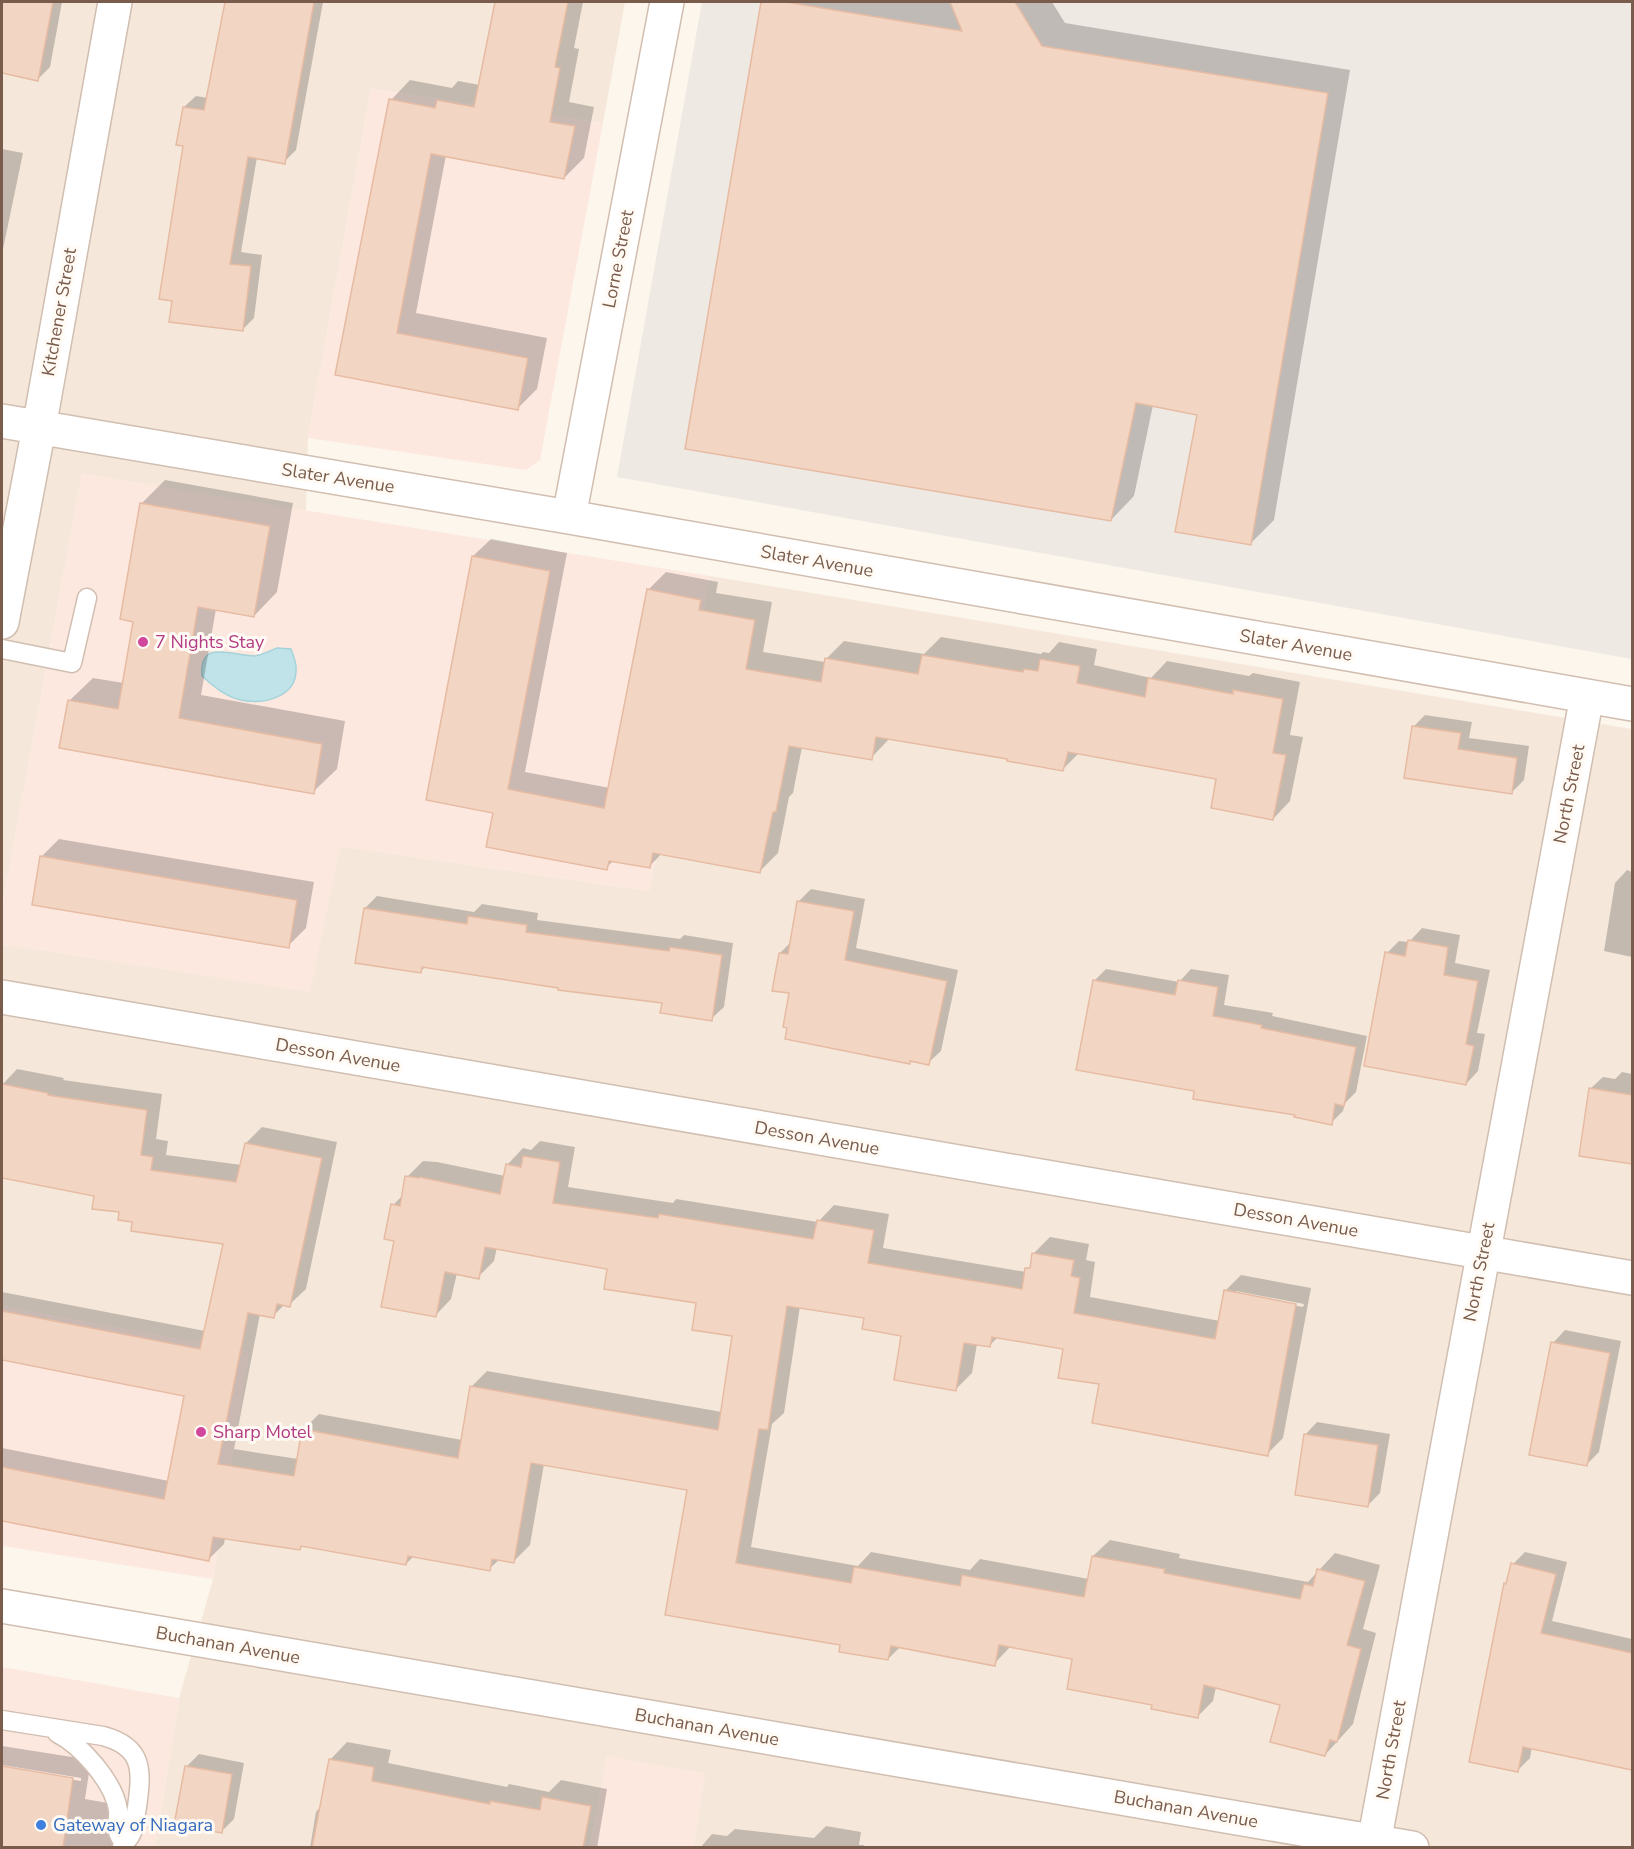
<svg xmlns="http://www.w3.org/2000/svg" width="1634" height="1849" viewBox="0 0 1634 1849" font-family="'Nunito Sans',sans-serif">
	<style>
		.residential { fill: #f5e8da }
		.commercial { fill: #fde8e0 }
		.industrial { fill: #efe9e4 }
		.water { fill: #bfe3e8; stroke: #a5d3da; stroke-width: 1.5 }
		.shadow { fill: #0003; fill-rule: evenodd }
		.building { fill: #f3d5c3; stroke: #e6bba3; stroke-width: 1.5 }
		.lines { fill: none; stroke-linecap: round; stroke-linejoin: round }
		.lane-casing { stroke: #d1beb0; stroke-width: 21 }
		.street-casing { stroke: #d1beb0; stroke-width: 36 }
		.lane { stroke: #fff; stroke-width: 18 }
		.street { stroke: #fff; stroke-width: 33 }
		.hotel-dot { fill: #d1479c; stroke: #fffaf3; stroke-width: 2 }
		.shop-dot { fill: #3f7fe0; stroke: #fffaf3; stroke-width: 2 }
		.labels { text-anchor: middle; stroke-width: 6; stroke-linejoin: round; paint-order: stroke }
		.street-label { font-size: 18px; fill: #7a5c4d; stroke: #fffaf3 }
		.hotel-label { font-size: 18px; fill: #b23c85; stroke: #fffaf3; text-anchor: start }
		.shop-label { font-size: 18px; fill: #366cbe; stroke: #fffaf3; text-anchor: start }
	</style>
	<rect width="100%" height="100%" fill="#fdf6ec"/>
	<path class="residential" d="M 2,2 L 625,2 L 603,123 L 371,89 L 308,438 L 306,511 L 82,474 L 2,908 Z
		M 710,576 L 1632,729 L 1632,1847 L 693,1847 L 705,1774 L 607,1757 L 590,1847 L 155,1847 L 179,1698 L 213,1579 L 248,1352 L 2,1306 L 2,944 L 309,991 L 340,846 L 649,891 Z"/>
	<path class="commercial" d="M 371,89 L 603,123 L 540,460 L 526,470 L 308,438 Z
		M 82,474 L 710,576 L 649,891 L 340,846 L 310,992 L 2,944 L 2,908 Z
		M 2,1306 L 249,1352 L 213,1579 L 2,1546 Z
		M 2,1667 L 179,1698 L 155,1847 L 2,1847 Z
		M 607,1756 L 705,1774 L 693,1847 L 590,1847 Z"/>
	<path class="industrial" d="M 702,2 L 1632,2 L 1632,659 L 617,477 Z"/>
	<path class="water" d="M 277,648 L 291,649 C 293,655 296,662 296,667 C 298,697 264,705 241,700 C 226,697 213,686 202,676 C 199,638 232,656 255,656 C 262,655 270,651 277,648 Z"/>
	<path class="shadow" d="M 2,2 L 62,2 L 50,67 L 38,79 L 2,72 Z
		M 227,2 L 323,2 L 296,150 L 284,162 L 257,157 L 241,252 L 262,255 L 254,318 L 242,330 L 185,145 L 184,107 L 196,96 L 208,98 Z
		M 497,2 L 583,2 L 574,48 L 579,49 L 569,102 L 594,107 L 584,158 L 564,178 L 446,155 L 416,313 L 547,338 L 537,389 L 517,409 L 337,374 L 391,100 L 410,80 L 452,88 L 458,81 L 480,85 Z
		M 763,2 L 1052,2 L 1065,23 L 1350,70 L 1274,520 L 1251,543 L 1199,414 L 1153,405 L 1134,496 L 1111,520 L 687,447 Z
		M 2,149 L 23,153 L 2,254 Z
		M 165,480 L 293,503 L 277,592 L 254,616 L 216,609 L 201,695 L 345,721 L 337,769 L 313,792 L 69,701 L 93,678 L 124,683 L 135,620 L 141,504 Z
		M 491,539 L 567,553 L 525,772 L 610,788 L 648,590 L 666,572 L 718,582 L 716,593 L 772,602 L 763,652 L 825,662 L 826,659 L 844,641 L 924,654 L 941,637 L 1041,654 L 1043,652 L 1049,653 L 1059,642 L 1097,649 L 1094,665 L 1151,678 L 1167,661 L 1249,676 L 1253,673 L 1300,682 L 1290,735 L 1303,737 L 1290,801 L 1273,819 L 1218,778 L 1080,752 L 1063,769 L 1009,758 L 890,738 L 871,758 L 802,747 L 793,793 L 789,797 L 778,853 L 760,871 L 662,853 L 649,867 L 614,860 L 606,868 L 494,812 L 473,556 Z
		M 1425,715 L 1472,722 L 1469,738 L 1529,746 L 1524,780 L 1512,792 L 1413,727 Z
		M 59,839 L 314,882 L 306,928 L 288,946 L 41,857 Z
		M 1627,870 L 1632,872 L 1632,957 L 1604,951 L 1615,883 Z
		M 811,889 L 865,899 L 856,948 L 958,970 L 941,1051 L 928,1063 L 912,1060 L 909,1062 L 791,992 L 780,953 L 791,942 L 799,901 Z
		M 377,896 L 474,912 L 482,904 L 538,913 L 537,920 L 680,939 L 684,935 L 733,943 L 724,1007 L 711,1019 L 663,1002 L 426,966 L 421,971 L 365,908 Z
		M 1422,928 L 1460,935 L 1455,963 L 1490,970 L 1477,1033 L 1485,1034 L 1478,1071 L 1466,1084 L 1387,953 L 1399,941 L 1409,942 Z
		M 1106,969 L 1179,982 L 1191,969 L 1229,975 L 1224,1005 L 1273,1013 L 1272,1016 L 1367,1036 L 1356,1092 L 1345,1103 L 1343,1111 L 1331,1123 L 1196,1089 L 1094,981 Z
		M 17,1069 L 64,1078 L 63,1080 L 162,1094 L 156,1139 L 168,1141 L 166,1155 L 242,1165 L 246,1143 L 262,1127 L 337,1142 L 306,1289 L 289,1305 L 285,1304 L 273,1316 L 260,1314 L 234,1449 L 298,1459 L 303,1430 L 319,1414 L 462,1440 L 471,1387 L 487,1371 L 722,1412 L 733,1335 L 698,1301 L 609,1267 L 497,1247 L 494,1261 L 478,1277 L 457,1273 L 451,1299 L 435,1316 L 396,1239 L 393,1205 L 403,1195 L 407,1177 L 423,1161 L 437,1162 L 505,1176 L 507,1165 L 523,1148 L 531,1150 L 540,1141 L 575,1147 L 568,1187 L 673,1203 L 676,1199 L 818,1222 L 834,1205 L 889,1214 L 883,1248 L 1026,1272 L 1032,1263 L 1034,1253 L 1050,1237 L 1089,1244 L 1086,1260 L 1095,1262 L 1090,1297 L 1220,1321 L 1225,1291 L 1241,1275 L 1311,1288 L 1283,1438 L 1267,1454 L 1101,1383 L 1065,1348 L 999,1336 L 989,1346 L 977,1344 L 972,1373 L 956,1389 L 903,1334 L 866,1317 L 800,1306 L 784,1413 L 772,1424 L 751,1547 L 858,1566 L 871,1552 L 970,1570 L 980,1559 L 1089,1579 L 1093,1556 L 1110,1540 L 1180,1554 L 1179,1558 L 1308,1582 L 1335,1553 L 1380,1565 L 1363,1629 L 1376,1633 L 1353,1724 L 1325,1755 L 1282,1703 L 1216,1687 L 1213,1701 L 1197,1717 L 1153,1704 L 1074,1658 L 1011,1646 L 994,1664 L 900,1647 L 888,1659 L 842,1644 L 667,1614 L 688,1489 L 544,1464 L 530,1545 L 514,1561 L 500,1559 L 489,1569 L 414,1556 L 406,1564 L 303,1545 L 300,1549 L 225,1538 L 224,1544 L 208,1560 L 2,1520 L 2,1448 L 169,1481 L 186,1395 L 2,1359 L 2,1292 L 205,1331 L 225,1243 L 134,1221 L 96,1195 L 2,1177 L 2,1085 ZM 1236,1291 L 1304,1304 L 1303,1307 L 1236,1294 Z
		M 1622,1072 L 1632,1074 L 1632,1162 L 1580,1154 L 1590,1089 L 1603,1077 L 1615,1079 Z
		M 1565,1330 L 1621,1341 L 1599,1452 L 1587,1464 L 1553,1343 Z
		M 1317,1422 L 1390,1434 L 1380,1493 L 1368,1505 L 1305,1435 Z
		M 1525,1552 L 1567,1562 L 1552,1621 L 1632,1639 L 1632,1769 L 1532,1747 L 1530,1758 L 1518,1770 L 1506,1584 L 1508,1582 L 1513,1564 Z
		M 347,1742 L 391,1750 L 388,1763 L 507,1787 L 509,1784 L 549,1792 L 561,1780 L 607,1789 L 597,1848 L 310,1848 L 316,1812 L 321,1806 L 330,1760 Z
		M 2,1746 L 91,1760 L 85,1799 L 119,1805 L 113,1845 L 110,1848 L 2,1848 L 2,1768 L 81,1781 L 81,1778 L 2,1765 Z
		M 199,1754 L 244,1763 L 234,1819 L 222,1831 L 187,1766 Z
		M 826,1826 L 861,1832 L 859,1845 L 864,1845 L 863,1848 L 700,1848 L 712,1834 L 727,1836 L 735,1829 L 814,1838 Z"/>
	<path class="building" d="M 2,2 L 53,2 L 38,81 L 2,73 Z
		M 225,2 L 314,2 L 285,164 L 248,157 L 230,264 L 251,266 L 243,331 L 169,322 L 172,301 L 159,299 L 183,146 L 176,145 L 183,107 L 204,110 Z
		M 495,2 L 568,2 L 555,67 L 560,68 L 550,122 L 575,126 L 564,179 L 431,154 L 397,333 L 528,358 L 518,410 L 335,375 L 389,99 L 435,108 L 437,100 L 474,107 Z
		M 761,2 L 786,2 L 962,31 L 950,2 L 1015,2 L 1042,46 L 1328,93 L 1251,545 L 1175,532 L 1197,415 L 1136,403 L 1111,521 L 685,449 Z
		M 140,503 L 270,526 L 254,617 L 198,607 L 179,718 L 322,744 L 314,794 L 59,748 L 68,700 L 118,709 L 133,622 L 120,619 Z
		M 472,556 L 550,571 L 508,789 L 604,808 L 647,589 L 701,600 L 699,610 L 755,620 L 746,669 L 821,682 L 825,658 L 918,674 L 922,655 L 1023,672 L 1024,669 L 1038,671 L 1040,659 L 1080,666 L 1077,683 L 1145,697 L 1148,678 L 1233,694 L 1233,690 L 1283,699 L 1273,753 L 1286,755 L 1273,820 L 1211,808 L 1216,779 L 1068,752 L 1063,771 L 1007,761 L 1007,759 L 876,737 L 872,760 L 789,746 L 776,812 L 773,812 L 760,873 L 653,853 L 650,868 L 609,861 L 607,870 L 486,847 L 493,813 L 426,800 Z
		M 1412,726 L 1461,733 L 1458,749 L 1517,758 L 1512,794 L 1404,778 Z
		M 40,856 L 297,900 L 289,948 L 32,905 Z
		M 797,901 L 854,911 L 845,960 L 947,981 L 929,1065 L 910,1061 L 910,1064 L 785,1039 L 787,1028 L 783,1027 L 789,993 L 772,991 L 779,953 L 788,954 Z
		M 364,908 L 467,924 L 468,916 L 527,925 L 526,932 L 669,951 L 670,947 L 722,955 L 712,1021 L 660,1013 L 662,1003 L 558,990 L 558,988 L 422,967 L 421,973 L 355,963 Z
		M 1408,940 L 1448,947 L 1444,975 L 1478,981 L 1466,1044 L 1474,1046 L 1466,1085 L 1364,1066 L 1385,952 L 1405,956 Z
		M 1093,980 L 1175,995 L 1178,980 L 1218,987 L 1213,1016 L 1262,1025 L 1261,1028 L 1356,1047 L 1344,1106 L 1335,1104 L 1332,1125 L 1294,1117 L 1295,1115 L 1193,1099 L 1194,1091 L 1076,1070 Z
		M 2,1084 L 48,1093 L 48,1095 L 147,1110 L 141,1155 L 153,1157 L 151,1170 L 236,1182 L 245,1143 L 322,1158 L 290,1307 L 277,1304 L 274,1318 L 248,1313 L 218,1464 L 294,1476 L 302,1429 L 458,1458 L 470,1386 L 718,1430 L 732,1336 L 692,1330 L 696,1303 L 604,1289 L 607,1269 L 485,1247 L 479,1279 L 445,1272 L 436,1317 L 381,1307 L 394,1241 L 384,1239 L 391,1204 L 400,1206 L 405,1176 L 419,1178 L 420,1177 L 500,1194 L 506,1164 L 521,1167 L 523,1156 L 560,1162 L 553,1203 L 658,1218 L 659,1214 L 813,1239 L 817,1220 L 874,1230 L 868,1263 L 1022,1289 L 1025,1268 L 1030,1268 L 1032,1253 L 1074,1260 L 1071,1276 L 1080,1278 L 1074,1313 L 1215,1339 L 1224,1290 L 1296,1304 L 1268,1456 L 1092,1423 L 1099,1384 L 1058,1378 L 1063,1349 L 992,1337 L 990,1347 L 964,1343 L 956,1391 L 894,1380 L 901,1336 L 862,1329 L 864,1318 L 787,1306 L 768,1430 L 759,1429 L 736,1563 L 851,1583 L 854,1567 L 960,1586 L 962,1575 L 1084,1597 L 1092,1556 L 1165,1569 L 1164,1573 L 1300,1599 L 1304,1584 L 1313,1586 L 1317,1569 L 1365,1581 L 1347,1645 L 1361,1649 L 1337,1742 L 1330,1740 L 1325,1756 L 1270,1742 L 1280,1705 L 1204,1685 L 1198,1718 L 1151,1709 L 1152,1705 L 1067,1689 L 1072,1659 L 999,1645 L 995,1666 L 891,1646 L 888,1660 L 839,1652 L 840,1645 L 665,1615 L 687,1490 L 531,1463 L 514,1563 L 492,1559 L 490,1571 L 408,1556 L 406,1565 L 301,1546 L 300,1550 L 213,1537 L 209,1561 L 2,1521 L 2,1467 L 164,1499 L 184,1396 L 2,1360 L 2,1311 L 200,1349 L 223,1244 L 131,1231 L 132,1222 L 118,1220 L 119,1212 L 92,1209 L 94,1196 L 2,1178 Z
		M 1589,1088 L 1632,1095 L 1632,1164 L 1579,1156 Z
		M 1551,1342 L 1610,1353 L 1587,1466 L 1529,1455 Z
		M 1304,1434 L 1378,1445 L 1368,1507 L 1295,1495 Z
		M 1511,1563 L 1556,1574 L 1541,1633 L 1632,1653 L 1632,1770 L 1523,1747 L 1518,1772 L 1469,1762 L 1504,1583 L 1506,1584 Z
		M 329,1759 L 374,1767 L 372,1781 L 490,1804 L 490,1801 L 540,1810 L 542,1797 L 591,1806 L 583,1848 L 312,1848 Z
		M 2,1766 L 73,1778 L 63,1848 L 2,1848 Z
		M 185,1766 L 232,1774 L 222,1833 L 174,1825 Z"/>
	<g class="lines">
		<g class="lane-casing">
			<path id="lane" d="M 2,649 L 72,663 L 87,598
				M 2,1720 L 103,1736 C 144,1747 142,1771 137,1807 C 135,1817 135,1831 128,1839 L 123,1839 L 122,1848
				M 57,1733 C 81,1745 114,1782 118,1810 C 119,1820 115,1828 120,1837 L 123,1839"/>
		</g>
		<g class="street-casing">
			<path id="street" d="M 2,421 L 569,517 L 1632,704
				M 569,517 L 667,2
				M 2,622 L 39,428 L 115,2
				M 2,997 L 1632,1278
				M 2,1606 L 1412,1848
				M 1373,1848 L 1587,696"/>
		</g>
		<use href="#lane" class="lane"/>
		<use href="#street" class="street"/>
	</g>
	<g class="hotel-dot">
		<circle cx="143" cy="642" r="6"/>
		<circle cx="201" cy="1432" r="6"/>
	</g>
	<circle class="shop-dot" cx="41" cy="1825" r="6"/>
	<g class="labels">
		<g class="street-label">
			<text transform="translate(618 259) rotate(-79)" y="6">Lorne Street</text>
			<text transform="translate(59 312) rotate(-80)" y="6">Kitchener Street</text>
			<text transform="translate(338 478) rotate(9)" y="6">Slater Avenue</text>
			<text transform="translate(817 561) rotate(10)" y="6">Slater Avenue</text>
			<text transform="translate(1296 645) rotate(10)" y="6">Slater Avenue</text>
			<text transform="translate(1569 794) rotate(-79)" y="6">North Street</text>
			<text transform="translate(338 1055) rotate(10)" y="6">Desson Avenue</text>
			<text transform="translate(817 1138) rotate(10)" y="6">Desson Avenue</text>
			<text transform="translate(1296 1220) rotate(10)" y="6">Desson Avenue</text>
			<text transform="translate(1479 1272) rotate(-79)" y="6">North Street</text>
			<text transform="translate(228 1645) rotate(10)" y="6">Buchanan Avenue</text>
			<text transform="translate(707 1727) rotate(10)" y="6">Buchanan Avenue</text>
			<text transform="translate(1391 1750) rotate(-80)" y="6">North Street</text>
			<text transform="translate(1186 1809) rotate(10)" y="6">Buchanan Avenue</text>
		</g>
		<g class="hotel-label">
			<text x="155" y="648">7 Nights Stay</text>
			<text x="213" y="1438">Sharp Motel</text>
		</g>
		<g class="shop-label">
			<text x="53" y="1831">Gateway of Niagara</text>
		</g>
	</g>
	<rect width="1634" height="1849" fill="none" stroke="#7a5c4d" stroke-width="6"/>
</svg>
